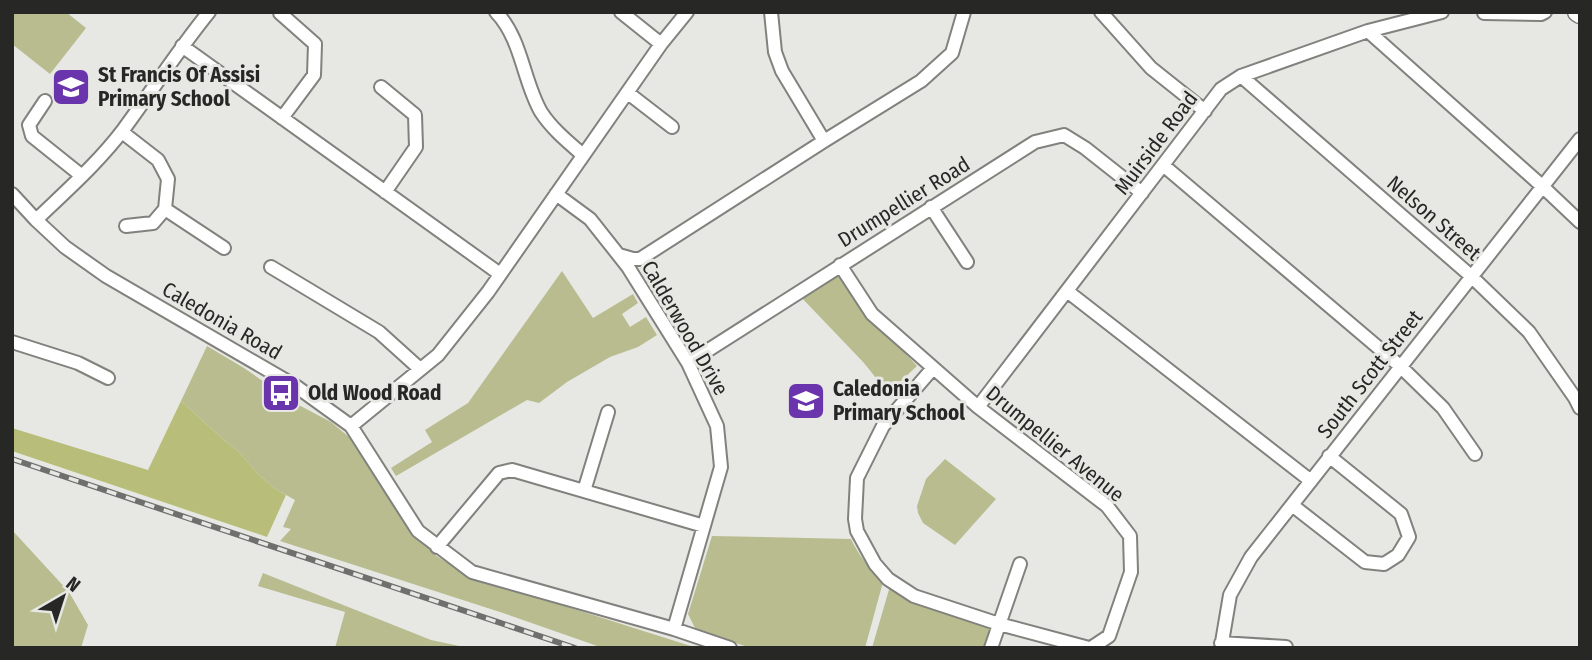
<svg xmlns="http://www.w3.org/2000/svg" width="1592" height="660" viewBox="0 0 1592 660" font-family="'Fira Sans Condensed',sans-serif">
	<style>
		.green { fill: #b8bc8f }
		.forest { fill: #b8be79 }
		.lines { fill: none; stroke-linecap: round; stroke-linejoin: round }
		.minor-casing { stroke: #81817d; stroke-width: 16 }
		.primary-casing { stroke: #81817d; stroke-width: 21 }
		.minor { stroke: #fff; stroke-width: 12 }
		.primary { stroke: #fff; stroke-width: 18 }
		.rail-casing { stroke: #6f706d; stroke-width: 6 }
		.rail { stroke: #e7e8e3; stroke-width: 3.5; stroke-dasharray: 10; stroke-linecap: butt }
		.labels { text-anchor: middle; stroke-width: 6; stroke-linejoin: round; paint-order: stroke }
		.poi-label { font-size: 21px; font-weight: bold; fill: #272725; stroke: #e7e8e3; text-anchor: start }
		.street-label { font-size: 21px; fill: #272725; stroke: #e7e8e3 }
	</style>
	<rect width="100%" height="100%" fill="#e7e8e3"/>
	<path class="green" d="M 12,12 L 66,12 L 86,28 L 50,74 L 12,44 Z
		M 562,271 L 593,318 L 633,294 L 638,303 L 622,314 L 630,327 L 646,317 L 657,335 L 638,347 L 610,357 L 567,382 L 539,403 L 527,400 L 396,476 L 391,468 L 432,442 L 425,430 L 468,403 Z
		M 836,273 L 885,335 L 899,346 L 917,366 L 888,393 L 864,363 L 800,296 Z
		M 207,346 L 244,368 L 293,402 L 331,422 L 349,437 L 379,484 L 410,528 L 435,555 L 467,575 L 697,648 L 603,648 L 503,613 L 280,541 L 291,529 L 283,527 L 295,500 L 274,488 L 257,473 L 239,452 L 225,441 L 181,401 Z
		M 945,459 L 996,499 L 955,545 L 923,523 L 918,513 L 917,506 L 926,479 Z
		M 12,530 L 69,592 L 88,625 L 81,648 L 12,648 Z
		M 712,536 L 851,539 C 859,556 870,569 883,582 L 865,648 L 751,648 L 696,630 L 688,614 Z
		M 263,573 L 431,640 L 469,648 L 335,648 L 345,612 L 258,586 Z
		M 890,586 L 993,626 L 986,648 L 872,648 Z"/>
	<path class="forest" d="M 181,401 L 225,441 L 239,452 L 257,473 L 274,488 L 286,495 L 267,537 L 12,451 L 12,428 L 148,470 Z"/>
	<g class="lines">
		<g class="minor-casing">
			<path id="minor" d="M 496,12 C 522,39 523,81 541,112 C 552,129 568,142 583,155
				M 621,12 L 661,44
				M 771,12 L 775,52 L 782,71 L 824,141
				M 1101,12 L 1151,68 L 1205,111
				M 280,13 L 315,44 L 314,75 L 282,118
				M 1484,13 L 1541,14 L 1545,12
				M 1368,31 L 1542,186 L 1580,222
				M 182,46 L 500,274
				M 1241,76 L 1471,276 L 1529,332 L 1575,398 L 1580,408
				M 381,87 L 415,115 L 416,147 L 385,192
				M 628,93 L 672,127
				M 45,101 L 29,125 L 32,136 L 82,176
				M 122,132 L 158,160 L 168,179 L 165,209 L 224,248
				M 1163,165 L 1400,366 L 1443,408 L 1475,454
				M 12,194 L 36,220 L 65,247 L 106,276 L 297,387 L 351,426 L 418,531 L 472,572 L 674,629 L 730,648
				M 556,194 L 590,219 L 628,267 L 688,363 L 717,426 L 721,467 L 674,629
				M 931,207 L 967,262
				M 36,220 C 66,191 98,163 123,130 C 152,91 178,50 209,12
				M 126,226 L 153,223 L 165,209
				M 619,255 L 633,259 L 640,259 L 824,141 L 921,81 L 952,53 L 964,12
				M 840,265 L 872,314 L 978,407 L 1107,506 L 1130,536 L 1131,572 L 1109,636 L 1091,648
				M 271,267 L 379,332 L 420,369
				M 1067,291 L 1311,481
				M 12,342 L 78,363 L 108,378
				M 688,363 L 1035,142 L 1064,135 L 1085,148 L 1142,193
				M 933,368 L 883,426 L 857,478 L 855,519 L 857,531 L 875,564 L 888,579 L 914,596 L 999,624 L 1089,648
				M 978,407 L 1221,89 L 1241,76 L 1368,31 L 1442,12
				M 351,426 L 438,355 L 488,292 L 661,44 L 687,12
				M 584,491 L 608,412
				M 1292,505 L 1365,562 L 1384,564 L 1398,555 L 1409,537 L 1401,514 L 1329,456
				M 437,547 L 499,473 L 512,470 L 704,526
				M 1221,643 L 1286,647
				M 991,648 L 1020,564
				M 1221,648 L 1230,595 L 1251,557 L 1580,139"/>
		</g>
		<g class="primary-casing">
			<path id="primary" d="M 1577,12 L 1580,14"/>
		</g>
		<use href="#minor" class="minor"/>
		<use href="#primary" class="primary"/>
		<g class="rail-casing">
			<path id="rail" d="M 12,459 L 575,648"/>
		</g>
		<use href="#rail" class="rail"/>
	</g>
	<defs>
		<g id="school-square" transform="scale(2.0125)"><rect x="-9" y="-9" width="18" height="18" rx="4" fill="#6a35ac" stroke="#e7e8e3"/><path d="M0-5L7-2L0 1L-7-2ZM-4 1L0 2.5L4 1V4Q0 6-4 4Z" fill="#fff"/></g>
		<g id="bus-square" transform="scale(2.0125)"><rect x="-9" y="-9" width="18" height="18" rx="4" fill="#6a35ac" stroke="#e7e8e3"/><path d="M-5-6H5V4H4V6H2V4H-2V6H-4V4H-5ZM-3.5-4V0h7V-4ZM-3.5 1.2v1.5H-2V1.2ZM2 1.2v1.5H3.5V1.2Z" fill="#fff"/></g>
	</defs>
	<g fill-rule="evenodd">
		<use href="#school-square" x="71" y="87"/>
		<use href="#bus-square" x="281" y="393"/>
		<use href="#school-square" x="806" y="401"/>
	</g>
	<g class="labels">
		<g class="poi-label">
			<text x="98" y="82">St Francis Of Assisi<tspan x="98" dy="24">Primary School</tspan></text>
			<text x="833" y="396">Caledonia<tspan x="833" dy="24">Primary School</tspan></text>
			<text x="308" y="400">Old Wood Road</text>
		</g>
		<g class="street-label">
			<text transform="translate(1156 143) rotate(-53)" y="7">Muirside Road</text>
			<text transform="translate(904 202) rotate(-32)" y="7">Drumpellier Road</text>
			<text transform="translate(1434 218) rotate(41)" y="7">Nelson Street</text>
			<text transform="translate(222 321) rotate(30)" y="7">Caledonia Road</text>
			<text transform="translate(685 328) rotate(60)" y="7">Calderwood Drive</text>
			<text transform="translate(1370 374) rotate(-52)" y="7">South Scott Street</text>
			<text transform="translate(1055 444) rotate(39)" y="7">Drumpellier Avenue</text>
		</g>
	</g>
	<rect width="1592" height="660" fill="none" stroke="#272725" stroke-width="28"/>
	<g transform="translate(63 597) rotate(39)" stroke="#e7e8e3" stroke-width="5" paint-order="stroke">
	<path d="M0-5L12 26L0 18L-12 26Z" fill="#272725"/>
	<text y="-10" font-size="19" font-weight="bold" text-anchor="middle" fill="#272725">N</text>
	</g>
</svg>
